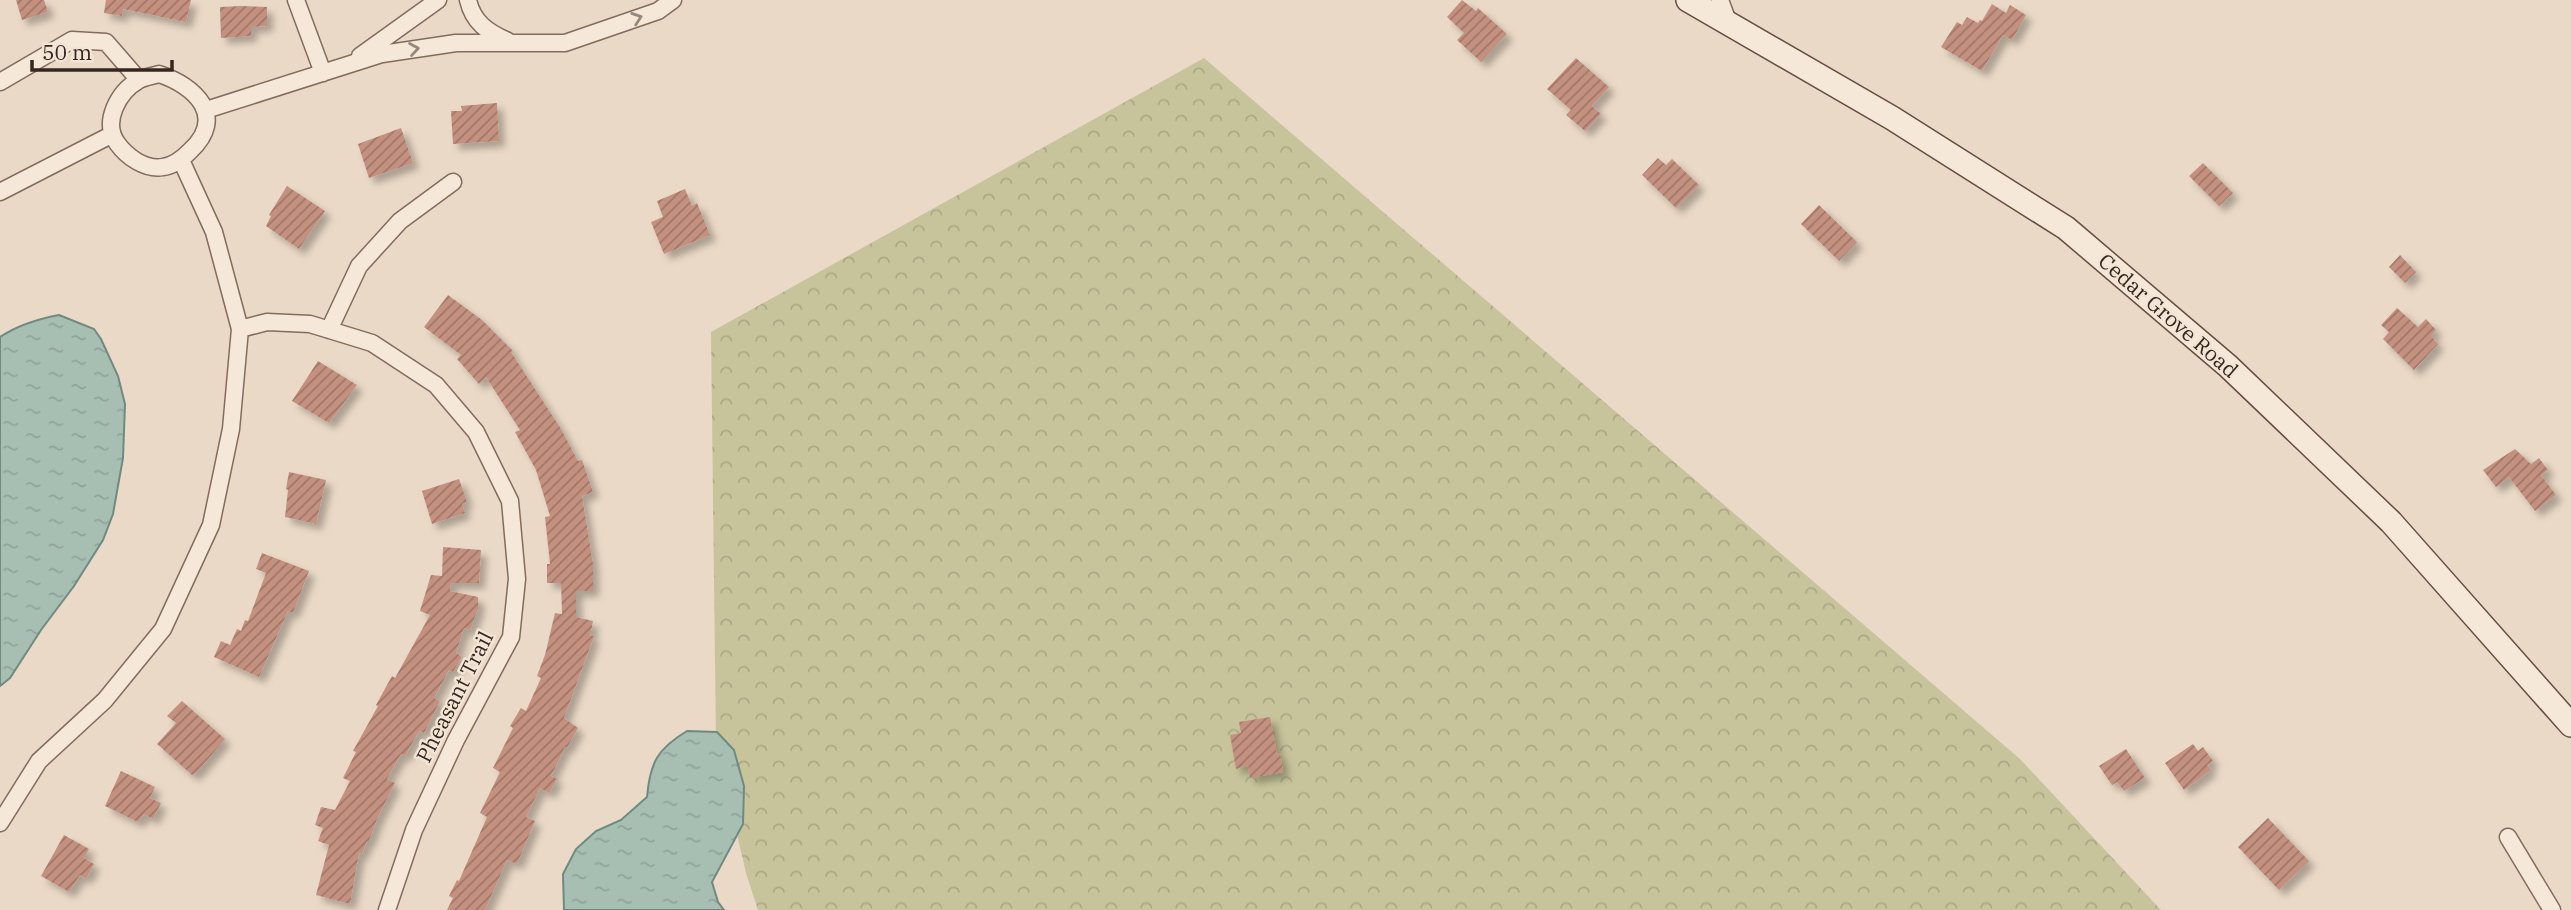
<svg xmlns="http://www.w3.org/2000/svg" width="2571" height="910" viewBox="0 0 2571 910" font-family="'IBM Plex Serif',serif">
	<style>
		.forest { fill: url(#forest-crowns) }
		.water { fill: url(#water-ripples); stroke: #6f8b7f; stroke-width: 2 }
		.building { fill: url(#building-hatch); filter: url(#shadow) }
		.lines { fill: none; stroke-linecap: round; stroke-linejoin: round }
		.street-casing { stroke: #836b5e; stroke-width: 19 }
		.secondary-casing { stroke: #654d41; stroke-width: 26 }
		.street { stroke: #f5e8d9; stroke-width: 16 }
		.secondary { stroke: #f5e8d9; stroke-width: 23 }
		.oneway { stroke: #95887c }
		.labels { text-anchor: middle; stroke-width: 5; stroke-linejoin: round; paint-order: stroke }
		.street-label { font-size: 21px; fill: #352720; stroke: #f2e5d5 }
	</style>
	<defs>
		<pattern id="forest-crowns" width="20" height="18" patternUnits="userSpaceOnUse" patternTransform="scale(1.75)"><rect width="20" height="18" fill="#c7c49b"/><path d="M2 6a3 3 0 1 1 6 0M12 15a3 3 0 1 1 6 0" fill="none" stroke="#aca885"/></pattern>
		<pattern id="water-ripples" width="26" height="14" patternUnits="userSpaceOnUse" patternTransform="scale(1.75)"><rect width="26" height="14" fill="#a7beb3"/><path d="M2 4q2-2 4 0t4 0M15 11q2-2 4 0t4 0" fill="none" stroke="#90a39a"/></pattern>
		<pattern id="building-hatch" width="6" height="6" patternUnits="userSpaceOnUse" patternTransform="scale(1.75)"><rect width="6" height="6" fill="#c49180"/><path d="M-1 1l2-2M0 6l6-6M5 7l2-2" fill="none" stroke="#a07668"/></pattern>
		<filter id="shadow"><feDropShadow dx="6" dy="6" stdDeviation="3.5" flood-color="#0004"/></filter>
	</defs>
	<rect width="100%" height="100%" fill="#ead9c6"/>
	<path class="forest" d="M 1204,58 L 2020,759 L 2161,910 L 758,910 L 746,873 L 716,744 L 711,332 Z"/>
	<path class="water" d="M 59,315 L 94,329 L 101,339 L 118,376 L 125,404 L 123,458 L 113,514 L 103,540 L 74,586 L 41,630 L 10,678 L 0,686 L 0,337 C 18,325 38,319 59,315 Z
		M 687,731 L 717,732 L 734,750 L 744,786 L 743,824 L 712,882 L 718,902 L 724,910 L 564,910 L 563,874 L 576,849 L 596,831 L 621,820 L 647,797 C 650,763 657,749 687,731 Z"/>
	<path class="building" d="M 16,0 L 44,0 L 48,12 L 22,20 Z
		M 106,0 L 191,0 L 186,22 L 123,9 L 122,16 L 104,13 Z
		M 1462,0 L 1476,11 L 1478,8 L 1507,34 L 1481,62 L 1457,40 L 1464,33 L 1447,17 Z
		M 1992,4 L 2006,13 L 2010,5 L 2026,15 L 2012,40 L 2003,35 L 1982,71 L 1941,47 L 1957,22 L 1962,25 L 1967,17 L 1978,23 L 1980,20 L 1982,21 Z
		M 241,6 L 267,7 L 267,26 L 251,27 L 251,36 L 221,38 L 220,7 Z
		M 1576,58 L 1609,87 L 1592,106 L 1601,114 L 1585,131 L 1566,115 L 1571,110 L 1547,89 Z
		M 497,103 L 499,141 L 453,144 L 451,111 L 462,111 L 461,106 Z
		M 401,128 L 413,163 L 369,178 L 358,144 Z
		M 1658,158 L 1666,165 L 1672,159 L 1699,185 L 1676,208 L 1642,175 Z
		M 2203,163 L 2233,193 L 2219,206 L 2189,176 Z
		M 287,186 L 325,211 L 299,249 L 266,226 L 271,216 L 269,215 Z
		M 685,189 L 692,206 L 697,203 L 710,235 L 664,254 L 651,222 L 663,217 L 657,201 Z
		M 1819,205 L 1857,242 L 1839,261 L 1801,224 Z
		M 2400,255 L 2416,272 L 2405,283 L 2389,267 Z
		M 448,295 L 482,320 L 513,351 L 511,352 L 561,429 L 578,461 L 582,460 L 593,492 L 582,496 L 593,564 L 593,591 L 576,591 L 576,617 L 593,621 L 590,636 L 594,636 L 564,718 L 578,728 L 567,748 L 565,747 L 551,776 L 557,779 L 549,793 L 540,788 L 526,817 L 535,821 L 517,864 L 507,860 L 485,910 L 447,910 L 453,898 L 449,896 L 457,880 L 459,881 L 487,817 L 480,813 L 500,772 L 493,768 L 513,728 L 510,726 L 521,708 L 526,711 L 541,678 L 537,676 L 545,655 L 555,613 L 562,614 L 561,583 L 547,583 L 547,564 L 550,564 L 545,517 L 550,516 L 536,470 L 515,432 L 520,430 L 486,377 L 479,384 L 457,359 L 461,355 L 424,327 Z
		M 2397,308 L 2418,327 L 2426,319 L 2436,330 L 2431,336 L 2438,344 L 2414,370 L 2383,339 L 2389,332 L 2381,325 Z
		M 318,361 L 357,385 L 329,423 L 292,401 Z
		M 2515,449 L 2531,464 L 2539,458 L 2548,470 L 2541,475 L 2556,495 L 2535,511 L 2509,477 L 2496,487 L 2483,470 Z
		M 289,472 L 326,480 L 316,524 L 285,517 L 288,490 L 286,489 Z
		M 459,479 L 467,502 L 462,504 L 465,513 L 432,524 L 422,491 Z
		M 443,547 L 481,550 L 479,583 L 451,583 L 450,591 L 478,597 L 478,609 L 470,630 L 464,628 L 456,653 L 462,657 L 453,672 L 449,670 L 434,698 L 440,701 L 424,733 L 419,731 L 405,756 L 401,754 L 387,779 L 395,783 L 377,819 L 369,841 L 367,841 L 362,854 L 359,853 L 350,904 L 316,895 L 329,845 L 318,841 L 323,828 L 315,825 L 321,807 L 335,810 L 350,781 L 343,778 L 356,752 L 353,751 L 378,706 L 376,705 L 392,676 L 395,678 L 430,615 L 420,611 L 431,575 L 442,576 Z
		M 262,553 L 309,571 L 293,613 L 288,611 L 259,677 L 214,657 L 221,641 L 230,645 L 237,629 L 241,631 L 245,620 L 248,621 L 266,573 L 256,569 Z
		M 182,701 L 225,739 L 197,772 L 192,775 L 157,744 L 176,723 L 167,716 Z
		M 1270,717 L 1277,754 L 1280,753 L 1283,772 L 1250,778 L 1248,766 L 1236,769 L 1230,735 L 1241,733 L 1239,722 Z
		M 2193,744 L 2198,751 L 2203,747 L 2213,761 L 2207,765 L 2211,770 L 2184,790 L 2165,763 Z
		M 2126,749 L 2145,778 L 2124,791 L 2117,782 L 2112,785 L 2099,766 Z
		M 121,771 L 155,787 L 150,798 L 161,803 L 153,819 L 144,814 L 138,822 L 105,806 Z
		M 2268,818 L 2309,861 L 2279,890 L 2238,847 Z
		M 64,835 L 89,849 L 84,858 L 94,864 L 86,879 L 80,875 L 69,892 L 41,876 Z"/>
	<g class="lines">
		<g class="street-casing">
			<path id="street" d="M 296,0 L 323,73
				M 468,0 C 473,22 487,32 508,41
				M 1720,0 L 1729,24
				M 360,56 L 438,0
				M 159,74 C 196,86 227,117 190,151 C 183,158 173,166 163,167 C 145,170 127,157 117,143 C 102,122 118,92 139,80 C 144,77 153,76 159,74 Z
				M 0,82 L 72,40 L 106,42 L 139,80
				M 206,110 L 382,54 L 456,43 L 565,43 L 658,11 L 673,0
				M 0,192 L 111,135
				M 240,329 L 267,322 L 310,324 L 372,343 L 436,385 L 476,432 L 510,501 L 517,579 L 511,637 L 456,740 L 414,830 L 387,910
				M 329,330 L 359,266 L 400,221 L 453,182
				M 0,823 L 39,761 L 105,700 L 163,629 L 211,525 L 231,429 L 240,329 L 214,232 L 181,160
				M 2508,837 L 2552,910"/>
		</g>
		<g class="secondary-casing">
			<path id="secondary" d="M 1688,0 L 1892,118 L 2066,228 L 2228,366 L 2391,522 L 2571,725"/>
		</g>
		<use href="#street" class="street"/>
		<use href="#secondary" class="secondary"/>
	</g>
	<defs><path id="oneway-chevron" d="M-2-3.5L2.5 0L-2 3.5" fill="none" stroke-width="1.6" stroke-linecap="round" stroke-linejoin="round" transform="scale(1.75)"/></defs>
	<g class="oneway">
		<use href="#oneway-chevron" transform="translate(637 18) rotate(-19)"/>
		<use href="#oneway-chevron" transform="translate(414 49) rotate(-9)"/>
	</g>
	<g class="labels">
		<g class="street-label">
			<text transform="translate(2168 316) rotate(41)" y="7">Cedar Grove Road</text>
			<text transform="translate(455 697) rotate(-63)" y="7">Pheasant Trail</text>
		</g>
	</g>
	<path d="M32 60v10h140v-10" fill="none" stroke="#352720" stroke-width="3.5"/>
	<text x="42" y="60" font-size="21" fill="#352720" stroke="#f2e5d5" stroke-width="5" paint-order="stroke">50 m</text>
</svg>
